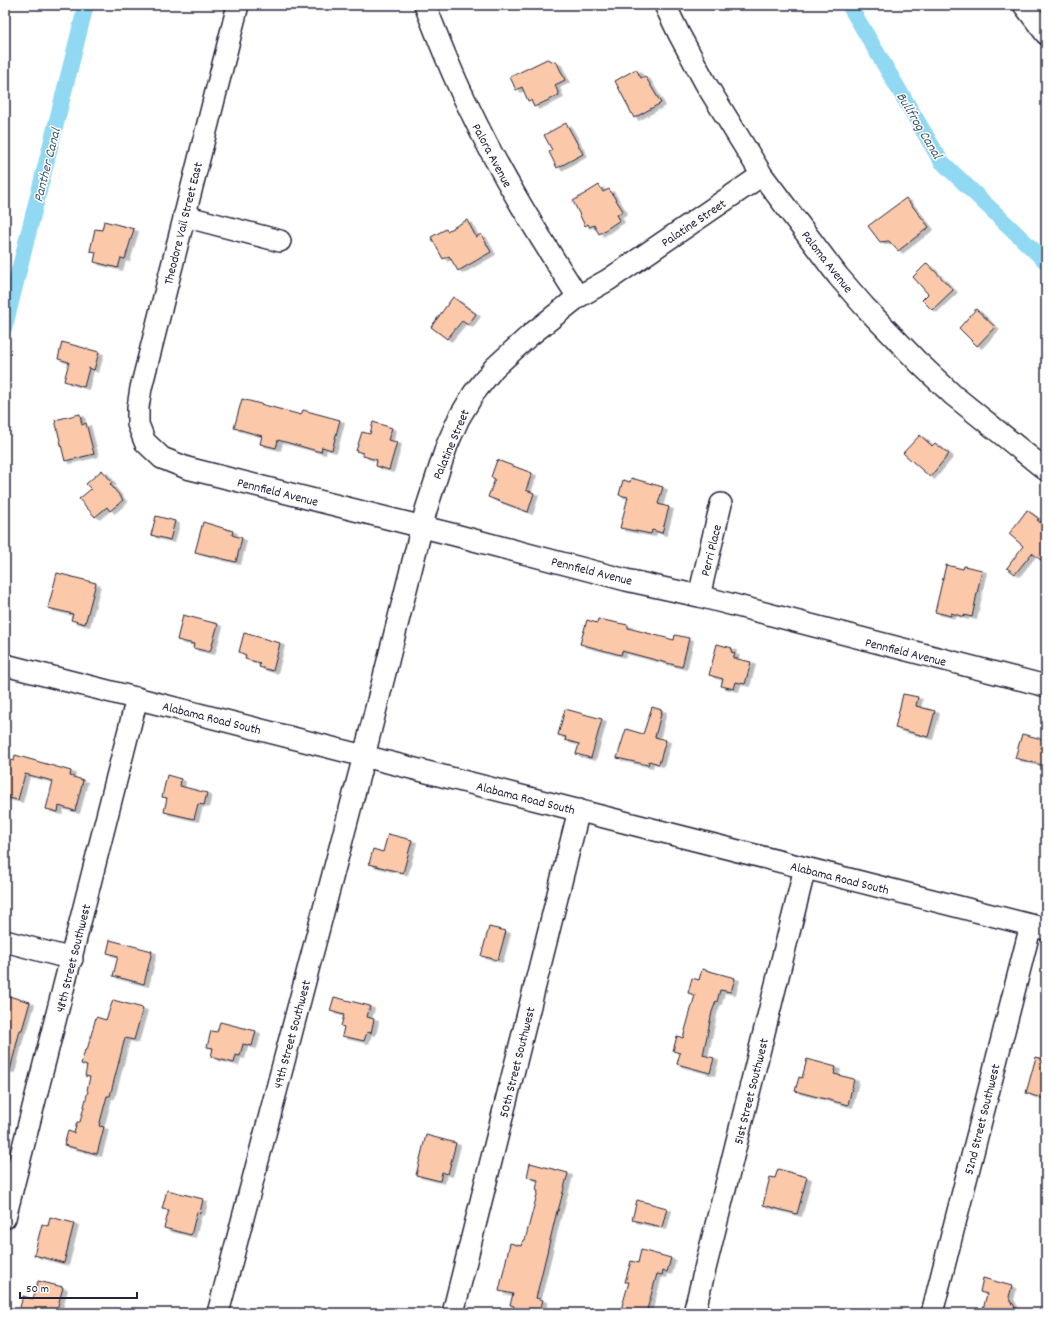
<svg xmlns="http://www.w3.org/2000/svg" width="1051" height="1318" viewBox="0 0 1051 1318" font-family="Dekko,sans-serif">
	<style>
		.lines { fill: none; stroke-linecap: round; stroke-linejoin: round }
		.canal { stroke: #91d8f3; stroke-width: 16 }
		.building { fill: #fbc9aa; stroke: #22223b; filter: url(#shadow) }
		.minor-casing { stroke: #22223b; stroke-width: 24 }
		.minor { stroke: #fff; stroke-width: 21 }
		.labels { text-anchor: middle; stroke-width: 3; stroke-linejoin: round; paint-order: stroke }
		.street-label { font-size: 13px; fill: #22223b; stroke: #fff }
		.water-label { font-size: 14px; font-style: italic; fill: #435972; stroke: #fff }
	</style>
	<defs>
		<filter id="shadow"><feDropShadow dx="4.5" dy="2.5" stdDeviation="0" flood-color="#0004"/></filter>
	</defs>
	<rect width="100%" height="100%" fill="#fff"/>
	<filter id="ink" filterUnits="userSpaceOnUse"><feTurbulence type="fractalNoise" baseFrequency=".025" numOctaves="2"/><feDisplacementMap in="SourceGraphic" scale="8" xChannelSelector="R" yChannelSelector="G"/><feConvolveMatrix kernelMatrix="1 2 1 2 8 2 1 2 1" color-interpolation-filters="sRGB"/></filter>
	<g filter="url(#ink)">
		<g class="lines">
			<path class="canal" d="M 849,5 L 941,161 L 1046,262
				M 5,326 L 86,5"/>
		</g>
		<path class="building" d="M 547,59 L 557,63 L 565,80 L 555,85 L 559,95 L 534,107 L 531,100 L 528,101 L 522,87 L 516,90 L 510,77 Z
			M 636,69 L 641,78 L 645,76 L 661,103 L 634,118 L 615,81 Z
			M 566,123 L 583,154 L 557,168 L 549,152 L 552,150 L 544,135 Z
			M 599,185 L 603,192 L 609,189 L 623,211 L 617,215 L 620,220 L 599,234 L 594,225 L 590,227 L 588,224 L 585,226 L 573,201 Z
			M 906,198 L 929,227 L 898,251 L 889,241 L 880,242 L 868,226 Z
			M 467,220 L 476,237 L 481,234 L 491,252 L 458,271 L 449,256 L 443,259 L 431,237 L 446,229 L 447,231 Z
			M 104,221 L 134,229 L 125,259 L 121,258 L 118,268 L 94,262 L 96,252 L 90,251 L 95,229 L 102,230 Z
			M 927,263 L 953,290 L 932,310 L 922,300 L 928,294 L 913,277 Z
			M 453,297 L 476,314 L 468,325 L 462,321 L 447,339 L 431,327 Z
			M 976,309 L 995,327 L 977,346 L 959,328 Z
			M 62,342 L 99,352 L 94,370 L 89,368 L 84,387 L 64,381 L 69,362 L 58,359 Z
			M 242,399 L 301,415 L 303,410 L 340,420 L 332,450 L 322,447 L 321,452 L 278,440 L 276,448 L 260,444 L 262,436 L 234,428 Z
			M 80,414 L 82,425 L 86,423 L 94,454 L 65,461 L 55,420 Z
			M 373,422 L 392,428 L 388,440 L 397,442 L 389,470 L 376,466 L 377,460 L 363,456 L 363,453 L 356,451 L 362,432 L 370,434 Z
			M 920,435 L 932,446 L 935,443 L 949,454 L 930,477 L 903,453 Z
			M 497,460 L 532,473 L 526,490 L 534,493 L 528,512 L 488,497 L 495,479 L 491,477 Z
			M 102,470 L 112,482 L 110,484 L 123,500 L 110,511 L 107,507 L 95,517 L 79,499 L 91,489 L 86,484 Z
			M 631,478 L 663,487 L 658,504 L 669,507 L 662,533 L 652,530 L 651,534 L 620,528 L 628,497 L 619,495 L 623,480 L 630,482 Z
			M 1027,510 L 1039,519 L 1037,520 L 1046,527 L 1046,564 L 1032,553 L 1015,574 L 1007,568 L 1023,546 L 1009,534 Z
			M 156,516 L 175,521 L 170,540 L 151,535 Z
			M 203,522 L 233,531 L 232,535 L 242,538 L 236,562 L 195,552 Z
			M 946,565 L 963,569 L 964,566 L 982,570 L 972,617 L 964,615 L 964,617 L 951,613 L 951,616 L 935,612 Z
			M 57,573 L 96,583 L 85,624 L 71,620 L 73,614 L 48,608 Z
			M 183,615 L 218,624 L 210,652 L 193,648 L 194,644 L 177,640 Z
			M 598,619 L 628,625 L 628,628 L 674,640 L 675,635 L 689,638 L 682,667 L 622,651 L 621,655 L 580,644 L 587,620 L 597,623 Z
			M 244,633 L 280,643 L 273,671 L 259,667 L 260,663 L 245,659 L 246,655 L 239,652 Z
			M 717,644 L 732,648 L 731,652 L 735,653 L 733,658 L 751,662 L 745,684 L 736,682 L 734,689 L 721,686 L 723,679 L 709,675 Z
			M 903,694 L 918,697 L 916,706 L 935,711 L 928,737 L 895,728 Z
			M 652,707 L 662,710 L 655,737 L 666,740 L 659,764 L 649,761 L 648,765 L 617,758 L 626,729 L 643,734 Z
			M 565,709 L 602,719 L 591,758 L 576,754 L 579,744 L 565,740 L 566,737 L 558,735 Z
			M 1022,734 L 1046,740 L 1046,766 L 1015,758 Z
			M 15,755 L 71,771 L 70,776 L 83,780 L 75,811 L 59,806 L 58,812 L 46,809 L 53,781 L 25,774 L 18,800 L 5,797 L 5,758 L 14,761 Z
			M 167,775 L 181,779 L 180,786 L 207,793 L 204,805 L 198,804 L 194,819 L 164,812 L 167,798 L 162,797 Z
			M 388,834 L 412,840 L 403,873 L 369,864 L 373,849 L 383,852 Z
			M 489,927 L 506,931 L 498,960 L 481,956 Z
			M 110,940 L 152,951 L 144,984 L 113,976 L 118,956 L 107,953 Z
			M 702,969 L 735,978 L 731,992 L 720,990 L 717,1002 L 716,1001 L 712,1012 L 703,1055 L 714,1058 L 710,1073 L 677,1064 L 680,1053 L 673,1051 L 677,1036 L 683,1038 L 695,995 L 688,993 L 692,978 L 699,980 Z
			M 5,995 L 30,1002 L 22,1030 L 20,1030 L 10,1070 L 5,1069 Z
			M 334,997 L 370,1006 L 367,1017 L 374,1019 L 371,1033 L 367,1032 L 364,1041 L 342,1036 L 344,1027 L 341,1026 L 344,1015 L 330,1011 Z
			M 113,1000 L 143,1008 L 134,1040 L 125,1038 L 110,1096 L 107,1096 L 99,1126 L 104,1127 L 97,1154 L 64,1145 L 68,1131 L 74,1133 L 77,1122 L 80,1122 L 88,1091 L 87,1090 L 90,1077 L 85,1076 L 87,1066 L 81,1064 L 85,1050 L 87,1050 L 96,1017 L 106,1020 Z
			M 220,1022 L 256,1031 L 252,1046 L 243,1044 L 240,1056 L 236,1055 L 234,1063 L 211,1057 L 213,1048 L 207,1047 L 211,1031 L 217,1032 Z
			M 1036,1057 L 1046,1060 L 1046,1092 L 1044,1099 L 1026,1093 Z
			M 807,1059 L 836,1067 L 834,1074 L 854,1079 L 848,1105 L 795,1091 L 799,1077 L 802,1078 Z
			M 426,1135 L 456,1143 L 448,1174 L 442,1172 L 440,1181 L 416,1175 Z
			M 530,1163 L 568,1173 L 558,1211 L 557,1211 L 536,1298 L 543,1300 L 539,1313 L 512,1313 L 514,1306 L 510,1305 L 513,1294 L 499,1291 L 510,1243 L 521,1246 L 523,1240 L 525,1240 L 538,1191 L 536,1190 L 538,1180 L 527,1177 Z
			M 778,1169 L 807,1177 L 797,1214 L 763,1205 L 770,1177 L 775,1178 Z
			M 167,1190 L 203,1199 L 200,1213 L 197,1212 L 191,1235 L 164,1228 L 169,1210 L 162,1209 Z
			M 637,1200 L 667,1208 L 662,1227 L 632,1220 Z
			M 50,1217 L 74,1223 L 64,1263 L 34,1255 L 42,1224 L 48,1226 Z
			M 641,1250 L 671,1258 L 667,1272 L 663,1271 L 662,1275 L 657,1274 L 646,1313 L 620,1313 L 629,1282 L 625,1282 L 631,1261 L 638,1263 Z
			M 983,1278 L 1012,1286 L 1009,1297 L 1018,1313 L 982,1313 L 987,1294 L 980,1292 Z
			M 38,1281 L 63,1287 L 56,1313 L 26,1313 L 19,1311 L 23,1296 L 33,1299 Z"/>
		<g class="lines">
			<g class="minor-casing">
				<path id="minor" d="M 238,5 L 141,388 L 138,407 L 138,424 L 145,442 L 162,458 L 187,468 L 455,535 L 626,580 L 699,596 L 1046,686
					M 425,5 C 439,40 452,75 469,108 C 500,174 539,236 578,297
					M 665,5 L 679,34 L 706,84 L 762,175 L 838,276 L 864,306 L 918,362 L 953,395 L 1046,470
					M 1024,5 L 1046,34
					M 184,216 L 280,241
					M 699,596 L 721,504
					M 5,665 L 1046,929
					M 5,941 L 72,959
					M 5,1218 L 137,698
					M 218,1313 L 364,756 L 426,510 L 447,445 L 459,418 L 474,393 L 494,368 L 529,336 L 578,297 L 608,280 L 762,175
					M 453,1313 L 579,810
					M 694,1313 L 805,868
					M 932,1313 L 1031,925"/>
			</g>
			<use href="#minor" class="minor"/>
		</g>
	</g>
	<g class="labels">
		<g class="street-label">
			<text transform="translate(493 155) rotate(62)" y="5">Palora Avenue</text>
			<text transform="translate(693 222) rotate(-34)" y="5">Palatine Street</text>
			<text transform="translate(182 223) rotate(-76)" y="5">Theodore Vail Street East</text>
			<text transform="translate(828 261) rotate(52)" y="5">Paloma Avenue</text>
			<text transform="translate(450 444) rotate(-67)" y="5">Palatine Street</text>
			<text transform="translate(278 491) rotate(14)" y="5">Pennfield Avenue</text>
			<text transform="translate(710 550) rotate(-76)" y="5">Perri Place</text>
			<text transform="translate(592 570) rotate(14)" y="5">Pennfield Avenue</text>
			<text transform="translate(906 651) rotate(14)" y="5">Pennfield Avenue</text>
			<text transform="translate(212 717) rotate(14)" y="5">Alabama Road South</text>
			<text transform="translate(526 797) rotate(14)" y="5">Alabama Road South</text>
			<text transform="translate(840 877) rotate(14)" y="5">Alabama Road South</text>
			<text transform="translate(72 958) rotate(-76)" y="5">48th Street Southwest</text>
			<text transform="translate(291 1034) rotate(-75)" y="5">49th Street Southwest</text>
			<text transform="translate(516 1062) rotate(-76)" y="5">50th Street Southwest</text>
			<text transform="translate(750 1091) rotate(-76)" y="5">51st Street Southwest</text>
			<text transform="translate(981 1119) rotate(-76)" y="5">52nd Street Southwest</text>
		</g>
		<g class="water-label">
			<text transform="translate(920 125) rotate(59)" y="5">Bullfrog Canal</text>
			<text transform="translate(46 165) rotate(-76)" y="5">Panther Canal</text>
		</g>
	</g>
	<rect width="1051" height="1318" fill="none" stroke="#fff" stroke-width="20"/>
	<rect x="10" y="10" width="1031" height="1298" fill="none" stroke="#22223b" stroke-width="1.5" filter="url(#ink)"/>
	<path d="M20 1292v6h117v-6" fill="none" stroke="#22223b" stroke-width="2"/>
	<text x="26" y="1292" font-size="12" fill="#22223b" stroke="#ffffff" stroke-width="3" paint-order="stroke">50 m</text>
</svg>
